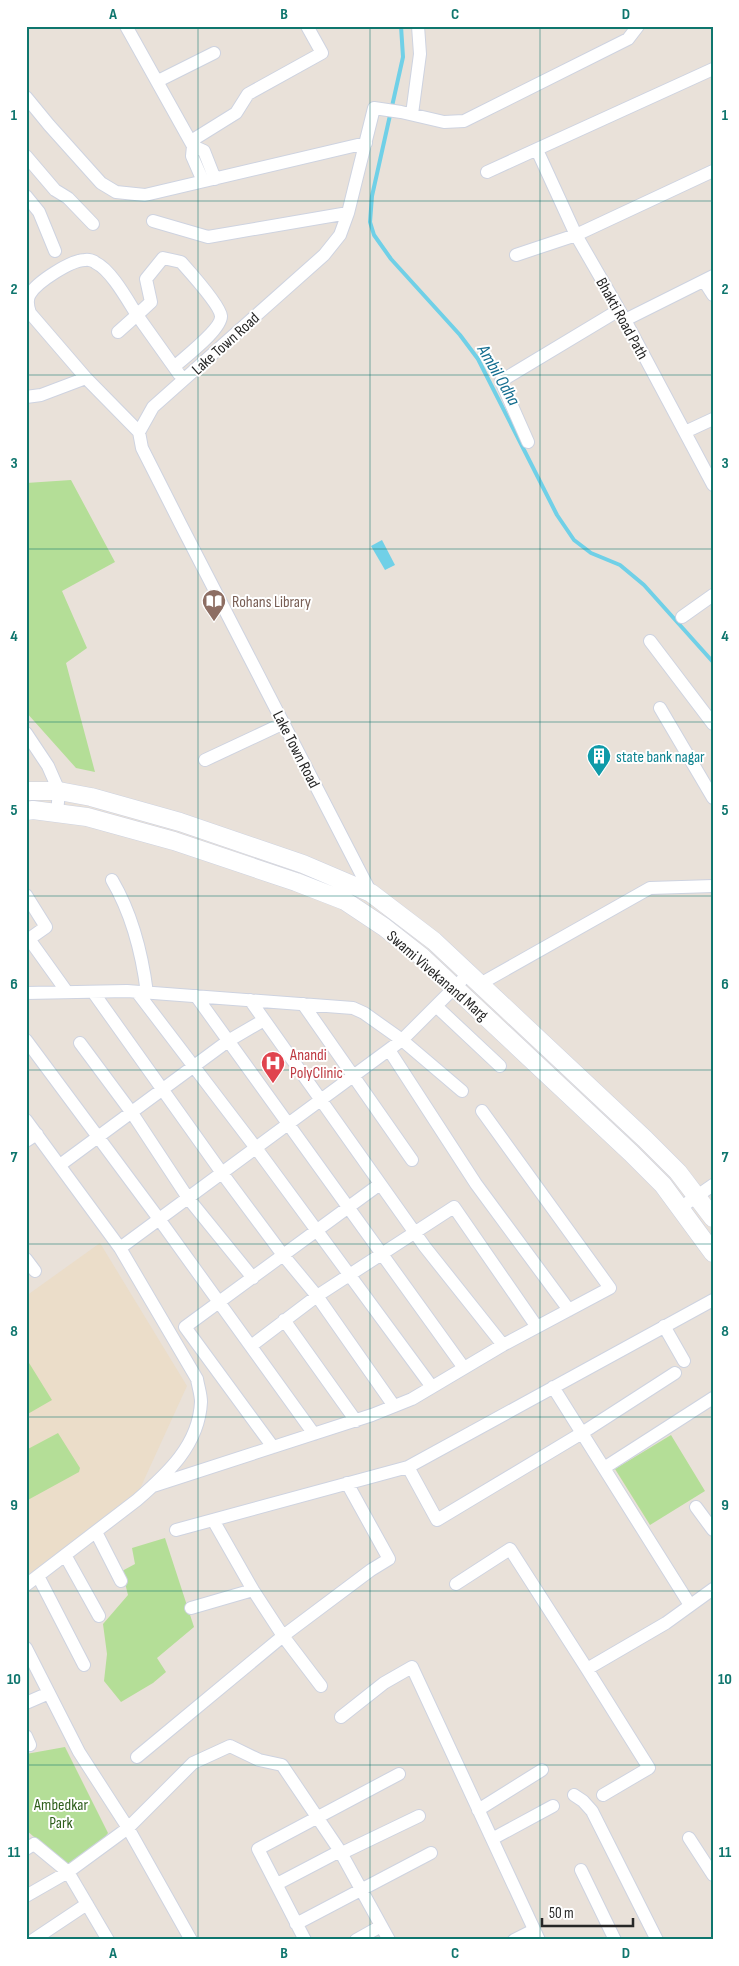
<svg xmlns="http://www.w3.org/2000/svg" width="739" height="1966" viewBox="0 0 739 1966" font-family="'Sofia Sans Condensed',sans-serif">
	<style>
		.education { fill: #ebddc9 }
		.green { fill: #b4de97 }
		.water { fill: #70d0e7 }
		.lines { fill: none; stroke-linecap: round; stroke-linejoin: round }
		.stream { stroke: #70d0e7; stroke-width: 4 }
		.minor-casing { stroke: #ced3e0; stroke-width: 14 }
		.secondary-casing { stroke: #ced3e0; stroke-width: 19 }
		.minor { stroke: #fff; stroke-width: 12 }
		.secondary { stroke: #fff; stroke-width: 18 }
		.grid { fill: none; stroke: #0f766e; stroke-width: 1; stroke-opacity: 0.55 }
		.labels { text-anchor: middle; stroke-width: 4; stroke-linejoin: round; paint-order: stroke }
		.street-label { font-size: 16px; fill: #272727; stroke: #fff }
		.education-label { font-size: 16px; fill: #785e54; stroke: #fff; text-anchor: start }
		.culture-label { font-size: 16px; fill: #0d838f; stroke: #fff; text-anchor: start }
		.health-label { font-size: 16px; fill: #be3a42; stroke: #fff; text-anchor: start }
		.park-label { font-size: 16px; fill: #2f5f1c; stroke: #fff }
		.water-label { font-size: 18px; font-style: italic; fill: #136d8f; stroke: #fff }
		.neatline { fill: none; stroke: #0f766e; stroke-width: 2 }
		.grid-label { font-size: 16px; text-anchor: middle; font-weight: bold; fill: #0f766e }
	</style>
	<rect width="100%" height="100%" fill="#e9e1d9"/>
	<path class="education" d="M 100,1243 L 187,1386 L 139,1491 L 26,1579 L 26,1296 Z"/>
	<path class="green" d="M 71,480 L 115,562 L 62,591 L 87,648 L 66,663 L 95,772 L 76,768 L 26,712 L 26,483 Z
		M 26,1358 L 52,1400 L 26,1415 Z
		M 58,1433 L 80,1468 L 79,1472 L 26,1501 L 26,1450 Z
		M 671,1435 L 705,1491 L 650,1525 L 615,1469 Z
		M 165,1538 L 194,1627 L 157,1658 L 166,1672 L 153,1683 L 121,1702 L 104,1681 L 107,1654 L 103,1624 L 128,1595 L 122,1571 L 135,1564 L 132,1548 Z
		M 65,1747 L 108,1833 L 96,1849 L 71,1864 L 63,1862 L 26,1830 L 26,1754 Z"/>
	<path class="water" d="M 382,540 L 395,565 L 385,570 L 371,546 Z"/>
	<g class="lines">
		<path class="stream" d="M 401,26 L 403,57 L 372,196 L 370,222 L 374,235 L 391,259 L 460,335 L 478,359 L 557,515 L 574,540 L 591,553 L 620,565 L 644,585 L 713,662"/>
		<g class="minor-casing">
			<path id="minor" d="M 126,26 L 193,146 L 192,156 L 203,181
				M 158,81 L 214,53
				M 26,97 L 49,125 L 101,183 L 116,192 L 145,195 L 366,143
				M 412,114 L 420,54 L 418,26
				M 191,141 L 236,113 L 248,94 L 322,53 L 307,26
				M 193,146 L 204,151 L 215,179
				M 537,150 L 576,235 L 625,320 L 713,485
				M 26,156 L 55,190 L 68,198 L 93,224
				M 487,172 L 713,69
				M 26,196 L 39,212 L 55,251
				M 153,221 L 208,237 L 348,213
				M 516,255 L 576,235 L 713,171
				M 704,281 L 713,295
				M 625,320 L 713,276
				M 118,332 L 137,315 L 179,374
				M 26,397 L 41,395 L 86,378
				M 139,432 L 86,378 L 30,313 C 28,307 26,300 30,294 C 37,282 71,260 85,260 C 88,259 94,261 96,263 C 111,270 128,301 137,315 L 151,302 L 146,279 L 163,258 L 181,262 C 189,271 220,305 221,316 C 222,329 185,357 174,367
				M 685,432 L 713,419
				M 528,442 L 501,381 L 619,310
				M 682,617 L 713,595
				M 650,641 L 713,724
				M 660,708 L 713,798
				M 26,733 L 48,766 L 59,791 L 57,813
				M 205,760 L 284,723
				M 112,880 C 132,914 142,953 147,993
				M 371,893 L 181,525 L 142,448 L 139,432 L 153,407 L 324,255 L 340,235 L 348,213 L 374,108 L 401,112 L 444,122 L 464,121 L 628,39 L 638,26
				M 26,895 L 46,927 L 29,939 L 67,992
				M 480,984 L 650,888 L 713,886
				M 93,992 L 222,1173 L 283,1255 L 317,1296 L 394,1406
				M 137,992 L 256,1148 L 432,1387
				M 26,993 L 127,991 L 353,1008 L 364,1013 L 402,1040 L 462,1091
				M 196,996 L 464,1368
				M 250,1000 L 425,1247 L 503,1345
				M 303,1004 L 412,1160
				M 436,1006 L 500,1066
				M 26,1040 L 159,1219 L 314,1434
				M 80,1043 L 132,1113 L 188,1198 L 253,1278
				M 389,1050 L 476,1184 L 569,1310
				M 26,1120 L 120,1248 L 197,1379 C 198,1386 201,1394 201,1402 C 199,1445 167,1474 137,1500 L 26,1585
				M 26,1141 L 37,1134
				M 60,1165 L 228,1041 L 264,1020
				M 680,1208 L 713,1185
				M 120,1248 L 402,1040 L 469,973
				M 26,1259 L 35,1271
				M 284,1320 L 356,1421
				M 664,1326 L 684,1361
				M 251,1346 L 317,1296 L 454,1207 L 537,1327
				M 553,1387 L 690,1605
				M 273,1447 L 185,1327 L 380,1184
				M 408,1467 L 437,1520 L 582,1433 L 675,1373
				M 604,1468 L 713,1398
				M 153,1486 L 372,1415 L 412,1399 L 503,1345 L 610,1288 L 482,1111
				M 696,1507 L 713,1530
				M 176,1530 L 408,1467 L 713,1300
				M 96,1532 L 121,1581
				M 65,1555 L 99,1616
				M 38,1576 L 84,1665
				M 456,1584 L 510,1549 L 587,1669 L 649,1768 L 603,1795
				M 191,1608 L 253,1590
				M 26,1648 L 79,1752 L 128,1828 L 191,1940
				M 587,1669 L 666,1623 L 713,1589
				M 321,1686 L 283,1636 L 371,1570 L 389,1559 L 347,1483
				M 26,1703 L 49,1693
				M 341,1717 L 384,1683 L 412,1667 L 539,1940
				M 26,1736 L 30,1745
				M 137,1757 L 283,1636 L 253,1590 L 213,1520
				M 574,1795 L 583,1801 L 592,1811 L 657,1940
				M 478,1810 L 542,1770
				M 689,1838 L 713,1875
				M 492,1839 L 553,1806
				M 26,1849 L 34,1844 L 68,1872 L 108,1940
				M 342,1853 L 419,1816
				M 581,1870 L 615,1940
				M 277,1884 L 340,1851
				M 26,1896 L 68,1872 L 128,1828 L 193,1763 L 230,1746 L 259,1760 L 282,1765 L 340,1851 L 389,1940
				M 296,1924 L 431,1853
				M 33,1940 L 87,1904
				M 305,1940 L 258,1849 L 399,1774
				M 356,1940 L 381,1926
				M 514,1940 L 534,1930"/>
		</g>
		<g class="secondary-casing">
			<path id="secondary" d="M 26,791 L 59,791 L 91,797 L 180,822 L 303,864 L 371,893 L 434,941 L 645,1139 L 678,1172 L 713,1218
				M 26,811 L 33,810 L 87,817 L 174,841 L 296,882 L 345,901 L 384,927 L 421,956 L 631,1153 L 663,1185 L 713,1253"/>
		</g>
		<use href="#minor" class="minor"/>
		<use href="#secondary" class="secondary"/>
	</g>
	<path class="grid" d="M 198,26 L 198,1940M 370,26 L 370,1940M 540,26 L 540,1940M 26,201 L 713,201M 26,375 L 713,375M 26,549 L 713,549M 26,722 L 713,722M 26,896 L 713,896M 26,1070 L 713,1070M 26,1244 L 713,1244M 26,1417 L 713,1417M 26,1591 L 713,1591M 26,1765 L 713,1765"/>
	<defs>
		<g id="library-pin" transform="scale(1.25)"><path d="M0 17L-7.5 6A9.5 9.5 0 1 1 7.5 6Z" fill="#8d6e63" stroke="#fff"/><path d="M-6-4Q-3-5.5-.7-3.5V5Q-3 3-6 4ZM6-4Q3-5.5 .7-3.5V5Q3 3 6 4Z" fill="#fff"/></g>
		<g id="building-pin" transform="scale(1.25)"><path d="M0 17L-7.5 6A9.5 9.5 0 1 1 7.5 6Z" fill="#0f9aa8" stroke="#fff"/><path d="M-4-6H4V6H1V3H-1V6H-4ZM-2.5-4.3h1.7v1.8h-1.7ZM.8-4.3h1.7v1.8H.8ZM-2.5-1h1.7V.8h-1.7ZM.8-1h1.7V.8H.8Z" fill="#fff"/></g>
		<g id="hospital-pin" transform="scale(1.25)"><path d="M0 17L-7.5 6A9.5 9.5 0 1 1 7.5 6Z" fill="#e0444e" stroke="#fff"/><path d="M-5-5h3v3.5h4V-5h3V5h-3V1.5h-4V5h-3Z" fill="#fff"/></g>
	</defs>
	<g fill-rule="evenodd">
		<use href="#library-pin" x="214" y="601"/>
		<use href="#building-pin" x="599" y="756"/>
		<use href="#hospital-pin" x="273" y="1063"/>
	</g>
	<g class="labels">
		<g class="street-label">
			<text transform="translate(623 318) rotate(61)" y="6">Bhakti Road Path</text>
			<text transform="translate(225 343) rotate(-42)" y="6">Lake Town Road</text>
			<text transform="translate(297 749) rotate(63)" y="6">Lake Town Road</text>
			<text transform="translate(438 975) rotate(41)" y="6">Swami Vivekanand Marg</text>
		</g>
		<g class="education-label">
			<text x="232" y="607">Rohans Library</text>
		</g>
		<g class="culture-label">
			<text x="616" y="762">state bank nagar</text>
		</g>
		<g class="health-label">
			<text x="290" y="1060">Anandi<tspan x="290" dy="18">PolyClinic</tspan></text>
		</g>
		<g class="park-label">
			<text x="61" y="1810">Ambedkar<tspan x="61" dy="18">Park</tspan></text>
		</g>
		<g class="water-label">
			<text transform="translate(499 375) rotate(60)" y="6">Ambil Odha</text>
		</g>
	</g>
	<rect width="739" height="1966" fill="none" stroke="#ffffff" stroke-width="55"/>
	<path d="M542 1918v8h91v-8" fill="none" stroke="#272727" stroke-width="2.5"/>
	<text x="549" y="1918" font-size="15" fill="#272727" stroke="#ffffff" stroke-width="4" paint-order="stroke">50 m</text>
	<rect x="28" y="28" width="684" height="1910" class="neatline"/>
	<g class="grid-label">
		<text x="113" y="19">A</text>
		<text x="284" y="19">B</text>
		<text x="455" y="19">C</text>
		<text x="626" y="19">D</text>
		<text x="14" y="120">1</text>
		<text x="725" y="120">1</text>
		<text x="14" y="294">2</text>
		<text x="725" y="294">2</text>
		<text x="14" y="468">3</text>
		<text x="725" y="468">3</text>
		<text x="14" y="641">4</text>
		<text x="725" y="641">4</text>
		<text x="14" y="815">5</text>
		<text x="725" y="815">5</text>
		<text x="14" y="989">6</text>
		<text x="725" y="989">6</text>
		<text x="14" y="1162">7</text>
		<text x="725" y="1162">7</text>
		<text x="14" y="1336">8</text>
		<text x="725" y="1336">8</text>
		<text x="14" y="1510">9</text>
		<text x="725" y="1510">9</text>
		<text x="14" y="1684">10</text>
		<text x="725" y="1684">10</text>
		<text x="14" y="1857">11</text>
		<text x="725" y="1857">11</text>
		<text x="113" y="1958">A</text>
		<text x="284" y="1958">B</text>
		<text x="455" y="1958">C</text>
		<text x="626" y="1958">D</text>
	</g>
</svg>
